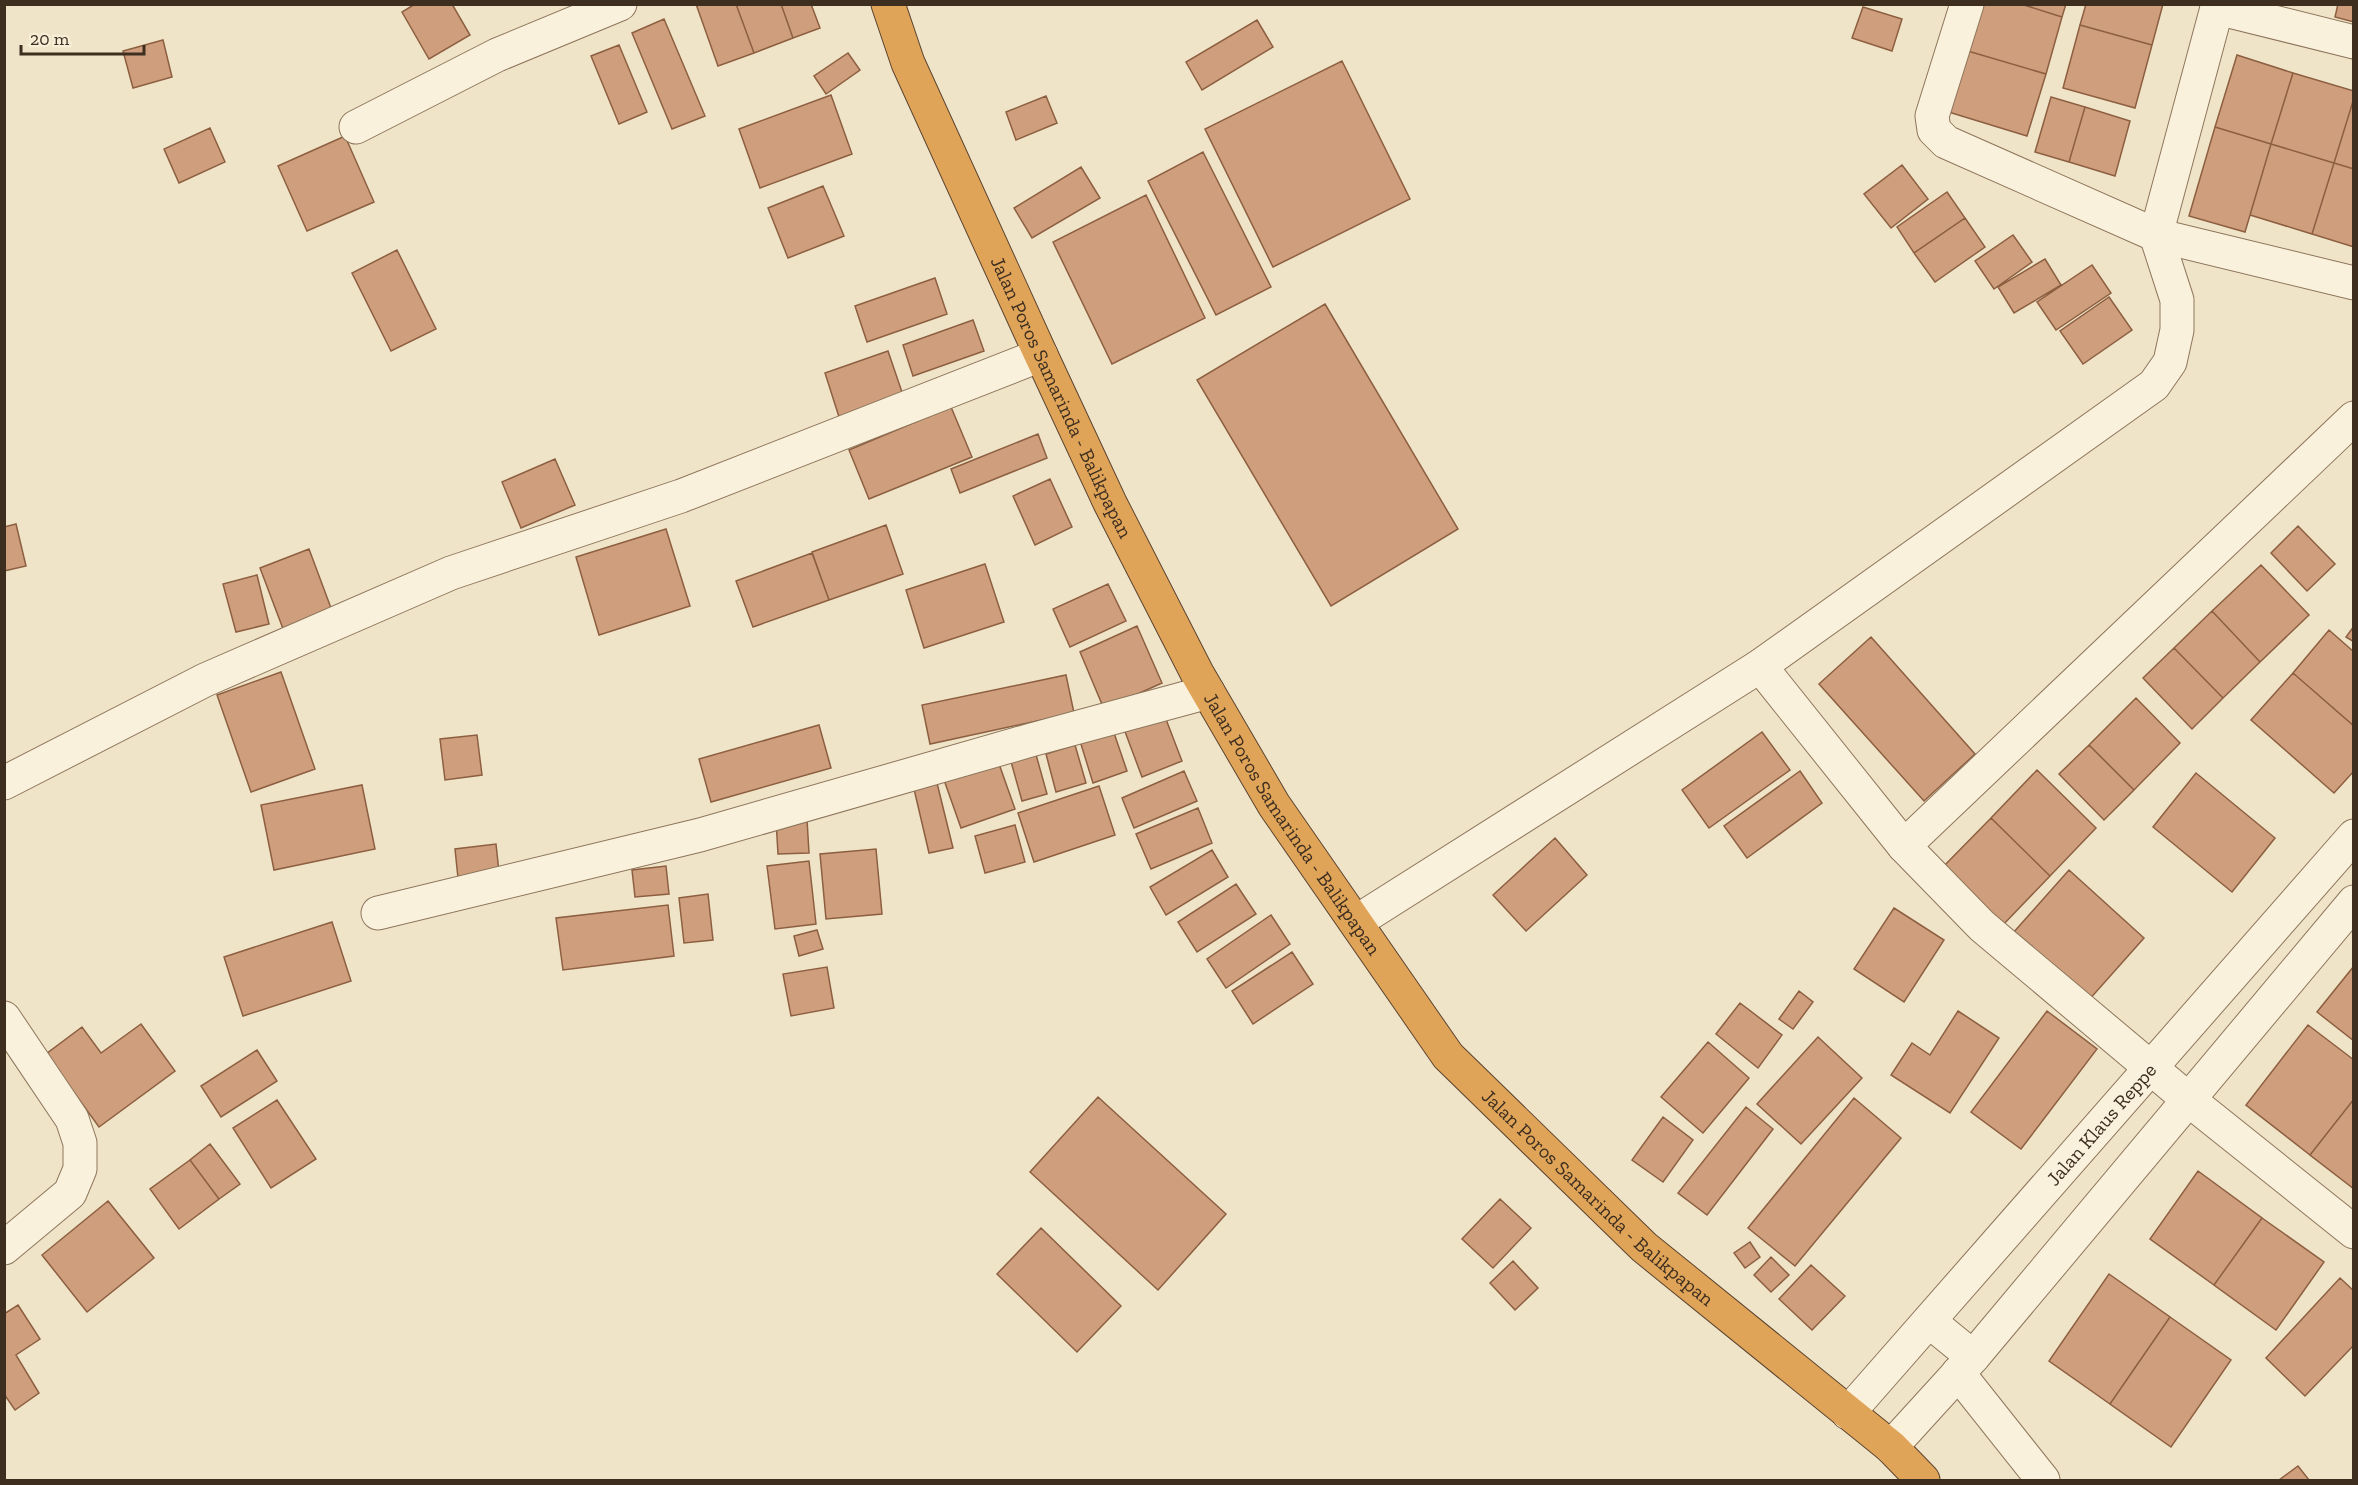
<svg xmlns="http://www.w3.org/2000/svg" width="2358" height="1485" viewBox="0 0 2358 1485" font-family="'Zilla Slab',serif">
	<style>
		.building { fill: #cf9f7d; stroke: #8d5f41; stroke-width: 1.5 }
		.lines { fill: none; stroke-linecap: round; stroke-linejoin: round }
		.street-casing { stroke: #8d765c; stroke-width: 35 }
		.highway-casing { stroke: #5b4430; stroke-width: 35 }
		.street { stroke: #faf1dc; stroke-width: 33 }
		.highway { stroke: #e0a458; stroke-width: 33 }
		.labels { text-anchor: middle; stroke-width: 4.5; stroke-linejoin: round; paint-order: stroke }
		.street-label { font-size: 20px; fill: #3d2e20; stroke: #f7eed8 }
	</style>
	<rect width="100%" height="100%" fill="#f0e4c8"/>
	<path class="building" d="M 415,4 L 452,4 L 470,35 L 429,59 L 402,12 Z
		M 696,4 L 736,4 L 754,53 L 718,66 Z
		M 736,4 L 781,4 L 793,38 L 754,53 Z
		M 781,4 L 811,4 L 820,28 L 793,38 Z
		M 1974,4 L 2021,4 L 2062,17 L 2046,74 L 1961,49 Z
		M 2021,4 L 2066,4 L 2062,17 Z
		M 2086,4 L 2163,4 L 2152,45 L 2080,25 Z
		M 2338,4 L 2354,4 L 2354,22 L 2335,17 Z
		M 1863,7 L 1902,19 L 1892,51 L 1852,38 Z
		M 664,19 L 705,116 L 672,129 L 632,33 Z
		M 1257,20 L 1273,47 L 1202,90 L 1186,62 Z
		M 2080,25 L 2152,45 L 2135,108 L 2063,88 Z
		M 163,40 L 172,77 L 133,88 L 123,51 Z
		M 619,45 L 647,112 L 619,124 L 591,56 Z
		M 1961,49 L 2046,74 L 2027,136 L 1942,110 Z
		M 848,53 L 860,70 L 826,94 L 814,76 Z
		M 2237,55 L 2293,73 L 2271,144 L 2215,127 Z
		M 1342,61 L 1410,199 L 1273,267 L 1205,129 Z
		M 2293,73 L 2354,91 L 2354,98 L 2334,163 L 2271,144 Z
		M 831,95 L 852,154 L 760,188 L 739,129 Z
		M 1046,96 L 1057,123 L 1016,140 L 1006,112 Z
		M 2051,97 L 2085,107 L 2069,162 L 2035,152 Z
		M 2354,98 L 2354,169 L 2334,163 Z
		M 2085,107 L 2130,121 L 2115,176 L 2069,162 Z
		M 2215,127 L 2271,144 L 2245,232 L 2189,216 Z
		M 210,128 L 225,162 L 179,183 L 164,149 Z
		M 345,136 L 374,202 L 307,231 L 278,166 Z
		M 2271,144 L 2334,163 L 2312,234 L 2250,215 Z
		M 1203,152 L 1271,287 L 1216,315 L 1148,181 Z
		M 2334,163 L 2354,169 L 2354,247 L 2312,234 Z
		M 1902,165 L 1928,199 L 1891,228 L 1864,194 Z
		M 1081,167 L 1100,198 L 1032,238 L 1014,208 Z
		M 823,186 L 844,236 L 788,258 L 768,208 Z
		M 1947,192 L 1965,218 L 1914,253 L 1897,227 Z
		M 1146,195 L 1205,318 L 1112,364 L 1053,242 Z
		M 1965,218 L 1985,247 L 1935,282 L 1914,253 Z
		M 2013,235 L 2032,262 L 1994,289 L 1975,261 Z
		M 397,250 L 436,329 L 391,351 L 352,273 Z
		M 2045,259 L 2061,285 L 2014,313 L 1998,287 Z
		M 2092,265 L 2111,293 L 2056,330 L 2037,302 Z
		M 935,278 L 947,314 L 867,342 L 855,306 Z
		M 2109,297 L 2132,330 L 2083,364 L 2060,331 Z
		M 1325,304 L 1458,529 L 1331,606 L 1197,380 Z
		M 973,320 L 984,351 L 913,376 L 903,345 Z
		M 888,351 L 904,398 L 840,420 L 825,373 Z
		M 951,407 L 972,457 L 869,499 L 849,450 Z
		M 1038,434 L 1047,458 L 960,493 L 951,469 Z
		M 555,459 L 575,505 L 521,528 L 502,482 Z
		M 1050,479 L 1072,527 L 1035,545 L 1013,496 Z
		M 16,524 L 26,566 L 4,571 L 4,527 Z
		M 886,525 L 903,574 L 829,600 L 812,552 Z
		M 2298,526 L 2335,564 L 2307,591 L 2271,553 Z
		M 666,529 L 690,606 L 599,635 L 576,557 Z
		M 309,549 L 334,616 L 285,634 L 260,568 Z
		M 812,553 L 829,600 L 753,627 L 736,581 Z
		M 985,564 L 1004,622 L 924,648 L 906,590 Z
		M 2261,565 L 2309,615 L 2260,662 L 2212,611 Z
		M 257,575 L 269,624 L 236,632 L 223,584 Z
		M 1108,584 L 1126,621 L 1070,647 L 1053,609 Z
		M 2212,611 L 2260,662 L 2223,698 L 2174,648 Z
		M 1137,626 L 1162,683 L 1104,709 L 1080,652 Z
		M 2354,626 L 2354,642 L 2346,637 Z
		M 2329,630 L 2354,652 L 2354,726 L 2293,673 Z
		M 1871,637 L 1975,754 L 1924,801 L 1819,684 Z
		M 2174,648 L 2223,698 L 2192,729 L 2143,678 Z
		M 281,672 L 315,769 L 251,792 L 217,695 Z
		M 2293,673 L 2354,726 L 2354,771 L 2334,793 L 2251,720 Z
		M 1066,675 L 1074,713 L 930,744 L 922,705 Z
		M 2136,698 L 2180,743 L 2134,790 L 2089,745 Z
		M 1164,714 L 1182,761 L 1142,777 L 1124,729 Z
		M 819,725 L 831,768 L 711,802 L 699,759 Z
		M 1113,730 L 1127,771 L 1093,783 L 1080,741 Z
		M 1762,732 L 1790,770 L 1709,828 L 1682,790 Z
		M 477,735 L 482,775 L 445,780 L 440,739 Z
		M 1075,745 L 1086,783 L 1056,792 L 1046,754 Z
		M 2089,745 L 2134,790 L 2104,820 L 2059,774 Z
		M 1035,751 L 1047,794 L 1022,801 L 1010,758 Z
		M 998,761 L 1015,809 L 961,828 L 944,780 Z
		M 2037,770 L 2096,828 L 2050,876 L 1991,818 Z
		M 1184,771 L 1197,801 L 1134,828 L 1122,798 Z
		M 1800,771 L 1822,803 L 1747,858 L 1724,826 Z
		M 2196,773 L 2275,838 L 2232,892 L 2153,827 Z
		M 937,783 L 953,848 L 929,853 L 914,789 Z
		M 362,785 L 375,849 L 274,870 L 261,805 Z
		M 1099,786 L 1115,835 L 1034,862 L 1018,813 Z
		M 1198,808 L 1212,843 L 1151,869 L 1136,834 Z
		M 1991,818 L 2050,876 L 2001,927 L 1941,869 Z
		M 807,819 L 809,853 L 778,854 L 776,820 Z
		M 1015,825 L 1025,862 L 985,873 L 975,836 Z
		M 1555,838 L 1587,875 L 1526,931 L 1493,895 Z
		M 496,844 L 499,872 L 458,878 L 455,849 Z
		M 876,849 L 882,914 L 826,919 L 820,854 Z
		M 1212,850 L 1228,877 L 1166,915 L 1150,887 Z
		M 809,861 L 816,924 L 775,929 L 767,866 Z
		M 666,866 L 669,894 L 635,897 L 632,870 Z
		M 2069,870 L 2144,938 L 2088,1001 L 2013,933 Z
		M 1236,884 L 1256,914 L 1197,952 L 1178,922 Z
		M 708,894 L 713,940 L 684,943 L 679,898 Z
		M 668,905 L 674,956 L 563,970 L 556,918 Z
		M 1894,908 L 1944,940 L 1904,1002 L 1854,969 Z
		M 1271,915 L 1290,944 L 1226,988 L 1207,959 Z
		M 332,922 L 351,981 L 243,1016 L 224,957 Z
		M 817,930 L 823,949 L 799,956 L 794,936 Z
		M 1292,952 L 1313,984 L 1253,1024 L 1232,991 Z
		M 2354,966 L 2354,1041 L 2317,1012 Z
		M 827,967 L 834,1008 L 791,1016 L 783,974 Z
		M 1799,991 L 1813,1002 L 1793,1029 L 1779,1019 Z
		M 1740,1003 L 1782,1035 L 1758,1068 L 1716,1034 Z
		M 1958,1011 L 1999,1038 L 1950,1113 L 1891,1075 L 1912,1043 L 1930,1055 Z
		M 2047,1011 L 2097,1049 L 2021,1149 L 1971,1112 Z
		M 141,1024 L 175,1071 L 99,1127 L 46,1054 L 82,1027 L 101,1053 Z
		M 2308,1025 L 2354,1060 L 2354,1099 L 2310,1155 L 2246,1105 Z
		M 1818,1037 L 1862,1078 L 1801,1144 L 1757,1104 Z
		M 1708,1042 L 1749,1078 L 1703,1133 L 1661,1097 Z
		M 257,1050 L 277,1081 L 221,1117 L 201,1086 Z
		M 1098,1097 L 1226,1214 L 1158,1290 L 1030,1172 Z
		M 1854,1098 L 1901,1138 L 1795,1266 L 1748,1228 Z
		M 2354,1099 L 2354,1189 L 2310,1155 Z
		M 277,1100 L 316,1159 L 271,1188 L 233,1128 Z
		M 1746,1107 L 1773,1129 L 1707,1215 L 1678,1193 Z
		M 1663,1117 L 1693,1140 L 1663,1182 L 1632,1160 Z
		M 210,1144 L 240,1184 L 219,1199 L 190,1160 Z
		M 190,1160 L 219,1199 L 179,1229 L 150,1189 Z
		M 2198,1171 L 2262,1218 L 2214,1285 L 2150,1239 Z
		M 1500,1199 L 1531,1228 L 1493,1268 L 1462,1239 Z
		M 108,1201 L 154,1258 L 87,1312 L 42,1255 Z
		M 2262,1218 L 2324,1262 L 2276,1330 L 2214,1285 Z
		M 1041,1228 L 1121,1306 L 1077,1352 L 997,1274 Z
		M 1750,1242 L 1760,1257 L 1745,1268 L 1734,1253 Z
		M 1771,1257 L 1789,1275 L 1771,1292 L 1754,1275 Z
		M 1513,1261 L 1538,1288 L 1515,1310 L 1490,1283 Z
		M 1811,1265 L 1845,1296 L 1812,1330 L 1779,1299 Z
		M 2109,1274 L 2170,1317 L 2110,1404 L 2049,1361 Z
		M 2340,1278 L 2354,1291 L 2354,1345 L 2305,1396 L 2266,1358 Z
		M 18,1305 L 40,1339 L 16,1355 L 39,1393 L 15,1410 L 4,1394 L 4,1314 Z
		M 2170,1317 L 2231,1360 L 2171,1447 L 2110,1404 Z
		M 2298,1466 L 2309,1480 L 2279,1480 Z"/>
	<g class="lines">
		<g class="street-casing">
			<g id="street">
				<path d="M 1967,4 L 1932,116 L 1934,130 L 1946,142 L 2156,235 L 2354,283"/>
				<path d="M 2217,8 L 2354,42"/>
				<path d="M 356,127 L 497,55 L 620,4"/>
				<path d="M 1760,666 L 1904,846 L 1982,926 L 2189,1100 L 2354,1232"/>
				<path d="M 4,783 L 205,680 L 451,573 L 681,496 L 1041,355"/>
				<path d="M 1904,846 L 2354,418"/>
				<path d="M 378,913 L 700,835 L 1031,740 L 1208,692"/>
				<path d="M 1356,922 L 1760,666 L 2154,385 L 2170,362 L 2177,330 L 2177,300 L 2156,235 L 2218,4"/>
				<path d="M 4,1018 L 72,1119 L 80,1143 L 80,1169 L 70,1193 L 4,1248"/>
				<path d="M 1929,1321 L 1973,1357"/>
				<path d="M 1958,1373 L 2043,1480"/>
				<path id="s1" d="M 1848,1413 L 2354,836"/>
				<path d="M 1891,1447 L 1973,1357 L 2354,902"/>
			</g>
		</g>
		<g class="highway-casing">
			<g id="highway">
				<path id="s2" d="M 888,4 L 908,63 L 1041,355 L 1110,503 L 1197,673 L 1274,805 L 1448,1056 L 1644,1247 L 1891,1447 L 1923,1480"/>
			</g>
		</g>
		<use href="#street" class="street"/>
		<use href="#highway" class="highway"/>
	</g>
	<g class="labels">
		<g class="street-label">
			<text dy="7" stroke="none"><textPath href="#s2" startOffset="430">Jalan Poros Samarinda - Balikpapan</textPath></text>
			<text dy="7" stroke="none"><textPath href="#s2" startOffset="916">Jalan Poros Samarinda - Balikpapan</textPath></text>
			<text dy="7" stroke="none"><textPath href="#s1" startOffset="384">Jalan Klaus Reppe</textPath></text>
			<text dy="7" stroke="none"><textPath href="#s2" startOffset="1402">Jalan Poros Samarinda - Balikpapan</textPath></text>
		</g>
	</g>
	<rect width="2358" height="1485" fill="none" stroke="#3d2e20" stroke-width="12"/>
	<path d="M21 45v9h123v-9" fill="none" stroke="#3d2e20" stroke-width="3"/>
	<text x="30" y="45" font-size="18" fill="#3d2e20" stroke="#f7eed8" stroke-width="4.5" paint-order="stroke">20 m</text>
</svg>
